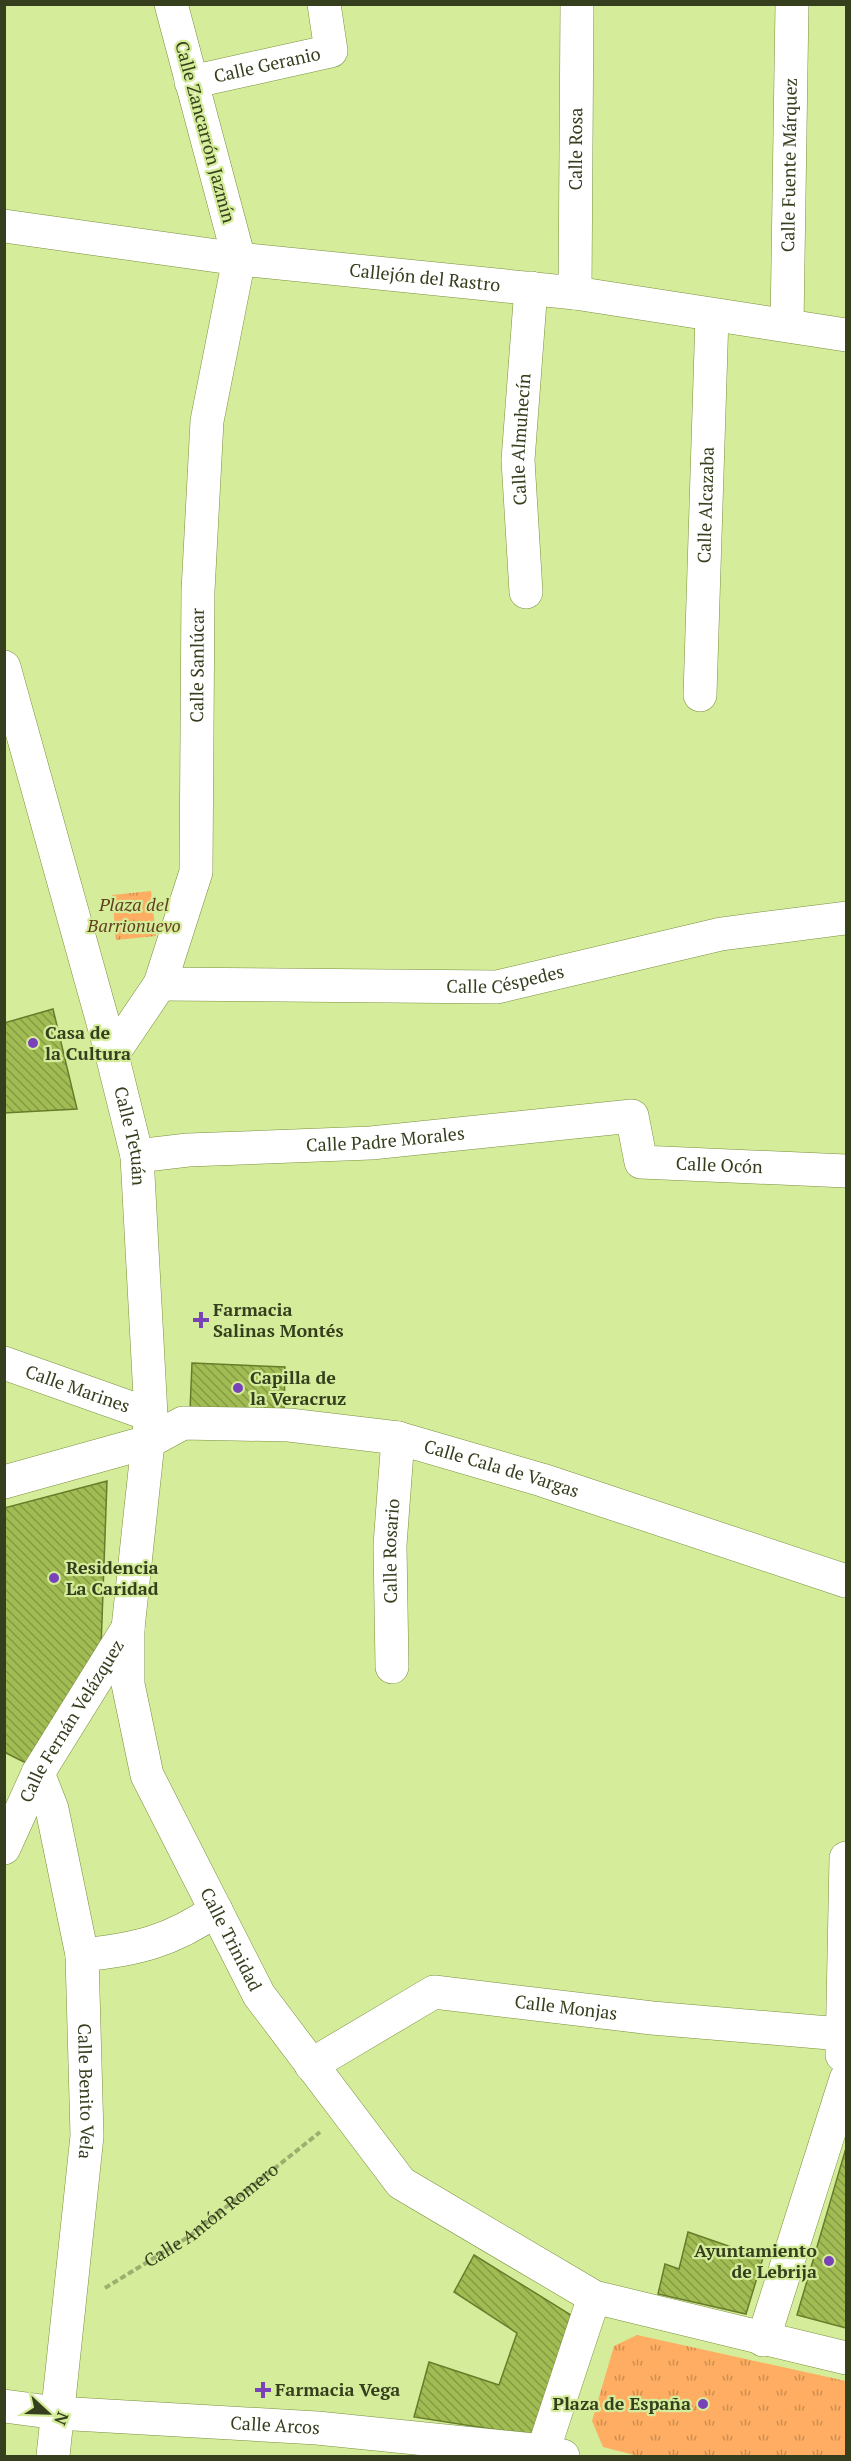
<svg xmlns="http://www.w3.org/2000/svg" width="851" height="2461" viewBox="0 0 851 2461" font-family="'PT Serif',serif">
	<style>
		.park { fill: url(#park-tufts) }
		.building { fill: url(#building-back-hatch); stroke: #687c2b; stroke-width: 1.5 }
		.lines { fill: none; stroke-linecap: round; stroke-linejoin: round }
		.minor-casing { stroke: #7a8f3e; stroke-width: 34 }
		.path { stroke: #9caf6e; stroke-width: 4; stroke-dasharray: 6 3; stroke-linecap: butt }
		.minor { stroke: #fff; stroke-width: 33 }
		.poi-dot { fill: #7942b8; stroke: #d5ed9a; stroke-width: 2 }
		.labels { text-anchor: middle; stroke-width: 4.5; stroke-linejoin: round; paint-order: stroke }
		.street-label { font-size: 18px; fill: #353f1d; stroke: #d5ed9a }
		.park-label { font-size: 18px; font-style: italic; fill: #623f1f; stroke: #d5ed9a }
		.poi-label { font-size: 18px; font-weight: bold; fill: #353f1d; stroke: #d5ed9a; text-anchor: start }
	</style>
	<defs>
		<pattern id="park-tufts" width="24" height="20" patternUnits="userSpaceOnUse" patternTransform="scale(1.5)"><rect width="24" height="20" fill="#fead62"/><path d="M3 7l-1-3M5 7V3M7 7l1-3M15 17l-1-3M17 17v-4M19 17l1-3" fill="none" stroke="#ce8e50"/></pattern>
		<pattern id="building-back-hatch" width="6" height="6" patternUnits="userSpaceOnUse" patternTransform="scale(1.5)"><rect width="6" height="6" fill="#a1bc52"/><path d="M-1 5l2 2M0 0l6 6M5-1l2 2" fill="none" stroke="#849a43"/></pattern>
	</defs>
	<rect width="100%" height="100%" fill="#d5ed9a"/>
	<path class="park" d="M 151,891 L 156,936 L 116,940 L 112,895 Z
		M 637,2335 L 846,2381 L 846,2456 L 638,2456 L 603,2447 L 592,2421 L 614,2346 Z"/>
	<path class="building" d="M 53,1009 L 77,1109 L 4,1113 L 4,1023 Z
		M 192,1363 L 285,1367 L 284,1414 L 190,1410 Z
		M 107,1481 L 101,1648 L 26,1763 L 4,1752 L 4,1508 Z
		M 846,2148 L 846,2328 L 797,2315 Z
		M 688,2232 L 763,2258 L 746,2314 L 658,2294 L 665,2264 L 679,2269 Z
		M 474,2255 L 571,2315 L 535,2436 L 414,2417 L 429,2362 L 499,2385 L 517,2333 L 454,2292 Z"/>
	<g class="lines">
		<g class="minor-casing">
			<g id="minor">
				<path id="s2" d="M 191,82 L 331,51 L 324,4"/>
				<path id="s3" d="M 4,226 L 239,259 L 575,293 L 846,335"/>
				<path id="s4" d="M 575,293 L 577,4"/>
				<path id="s5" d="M 787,325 L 792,4"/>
				<path id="s6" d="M 526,592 L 518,460 L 531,288"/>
				<path id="s7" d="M 4,667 L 112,1055 L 137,1156 L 151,1415 L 128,1628 L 128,1684 L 147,1775 L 259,1995 L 401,2183 L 594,2297 L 846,2358"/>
				<path id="s8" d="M 700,695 L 712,316"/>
				<path id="s9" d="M 160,984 L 497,987 L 721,934 L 846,918"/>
				<path id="s10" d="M 112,1055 L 160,984 L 196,872 L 198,591 L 207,421 L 239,259 L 171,4"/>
				<path id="s11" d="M 137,1156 L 188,1150 L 371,1143 L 632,1116 L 641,1162 L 846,1171"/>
				<path id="s12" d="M 4,1363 L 151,1415"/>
				<path id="s13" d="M 4,1482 L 148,1442 L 183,1423 L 289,1425 L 398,1438 L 542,1480 L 846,1581"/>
				<path id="s14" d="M 392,1667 L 390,1545 L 398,1438"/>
				<path id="s15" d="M 38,1773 L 52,1809 L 82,1955 L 87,2136 L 53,2456"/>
				<path id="s16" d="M 4,1848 L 38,1773 L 128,1628"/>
				<path d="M 82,1955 C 135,1950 172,1941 216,1910"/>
				<path d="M 842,2055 L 846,1858"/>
				<path id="s17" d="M 311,2065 L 434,1992 L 652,2018 L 841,2034"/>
				<path d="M 763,2340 L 846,2079"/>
				<path id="s18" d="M 4,2406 L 57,2413 L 317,2428 L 543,2451 L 542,2456"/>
				<path d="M 563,2456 L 543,2451 L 594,2297"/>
			</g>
		</g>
		<path class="path" id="s1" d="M 105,2288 L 190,2236 L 320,2132"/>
		<use href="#minor" class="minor"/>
	</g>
	<g class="poi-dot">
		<circle cx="33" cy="1043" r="6"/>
		<path d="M198 1311h6v6h6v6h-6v6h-6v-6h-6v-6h6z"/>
		<circle cx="238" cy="1388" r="6"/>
		<circle cx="54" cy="1578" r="6"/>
		<circle cx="829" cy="2261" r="6"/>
		<path d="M260 2381h6v6h6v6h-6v6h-6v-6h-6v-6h6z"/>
		<circle cx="703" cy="2404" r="6"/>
	</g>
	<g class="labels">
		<g class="street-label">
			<text dy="6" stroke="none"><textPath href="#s2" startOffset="78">Calle Geranio</textPath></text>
			<text transform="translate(205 132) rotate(75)" y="6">Calle Zancarrón Jazmín</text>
			<text dy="6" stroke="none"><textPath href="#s4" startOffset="144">Calle Rosa</textPath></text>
			<text dy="6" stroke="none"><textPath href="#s5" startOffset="160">Calle Fuente Márquez</textPath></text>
			<text dy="6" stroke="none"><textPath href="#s3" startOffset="424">Callejón del Rastro</textPath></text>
			<text dy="6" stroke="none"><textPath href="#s6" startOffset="153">Calle Almuhecín</textPath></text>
			<text dy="6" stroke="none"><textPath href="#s8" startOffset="190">Calle Alcazaba</textPath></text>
			<text dy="6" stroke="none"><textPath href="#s10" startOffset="410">Calle Sanlúcar</textPath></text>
			<text dy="6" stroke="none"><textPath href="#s9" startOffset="346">Calle Céspedes</textPath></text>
			<text dy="6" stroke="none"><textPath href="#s7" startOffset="486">Calle Tetuán</textPath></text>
			<text dy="6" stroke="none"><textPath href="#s11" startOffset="249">Calle Padre Morales</textPath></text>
			<text dy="6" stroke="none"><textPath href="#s11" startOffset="622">Calle Ocón</textPath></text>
			<text dy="6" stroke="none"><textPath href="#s12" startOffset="78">Calle Marines</textPath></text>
			<text dy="6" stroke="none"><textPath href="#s13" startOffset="513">Calle Cala de Vargas</textPath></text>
			<text dy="6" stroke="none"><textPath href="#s14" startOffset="116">Calle Rosario</textPath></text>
			<text dy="6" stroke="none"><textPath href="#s16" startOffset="144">Calle Fernán Velázquez</textPath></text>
			<text dy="6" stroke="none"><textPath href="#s7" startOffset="1314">Calle Trinidad</textPath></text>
			<text dy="6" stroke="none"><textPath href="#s17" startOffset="276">Calle Monjas</textPath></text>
			<text dy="6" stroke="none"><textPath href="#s15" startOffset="324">Calle Benito Vela</textPath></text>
			<text dy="6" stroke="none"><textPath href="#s1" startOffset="129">Calle Antón Romero</textPath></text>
			<text dy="6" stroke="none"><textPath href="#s18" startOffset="272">Calle Arcos</textPath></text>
		</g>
		<g class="park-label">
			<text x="134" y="911">Plaza del<tspan x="134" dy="21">Barrionuevo</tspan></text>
		</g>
		<g class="poi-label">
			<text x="45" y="1039">Casa de<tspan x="45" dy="21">la Cultura</tspan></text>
			<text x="213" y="1316">Farmacia<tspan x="213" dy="21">Salinas Montés</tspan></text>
			<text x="250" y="1384">Capilla de<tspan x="250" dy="21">la Veracruz</tspan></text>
			<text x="66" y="1574">Residencia<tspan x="66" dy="21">La Caridad</tspan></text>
			<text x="817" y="2257" text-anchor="end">Ayuntamiento<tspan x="817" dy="21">de Lebrija</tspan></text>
			<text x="275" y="2396">Farmacia Vega</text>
			<text x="691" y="2410" text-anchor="end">Plaza de España</text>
		</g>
	</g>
	<rect width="851" height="2461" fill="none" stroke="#353f1d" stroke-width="12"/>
	<g transform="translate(48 2413) rotate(112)" stroke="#d5ed9a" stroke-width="4.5" paint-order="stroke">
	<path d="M0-4.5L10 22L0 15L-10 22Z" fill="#353f1d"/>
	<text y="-9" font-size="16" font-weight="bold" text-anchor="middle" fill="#353f1d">N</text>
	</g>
</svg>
